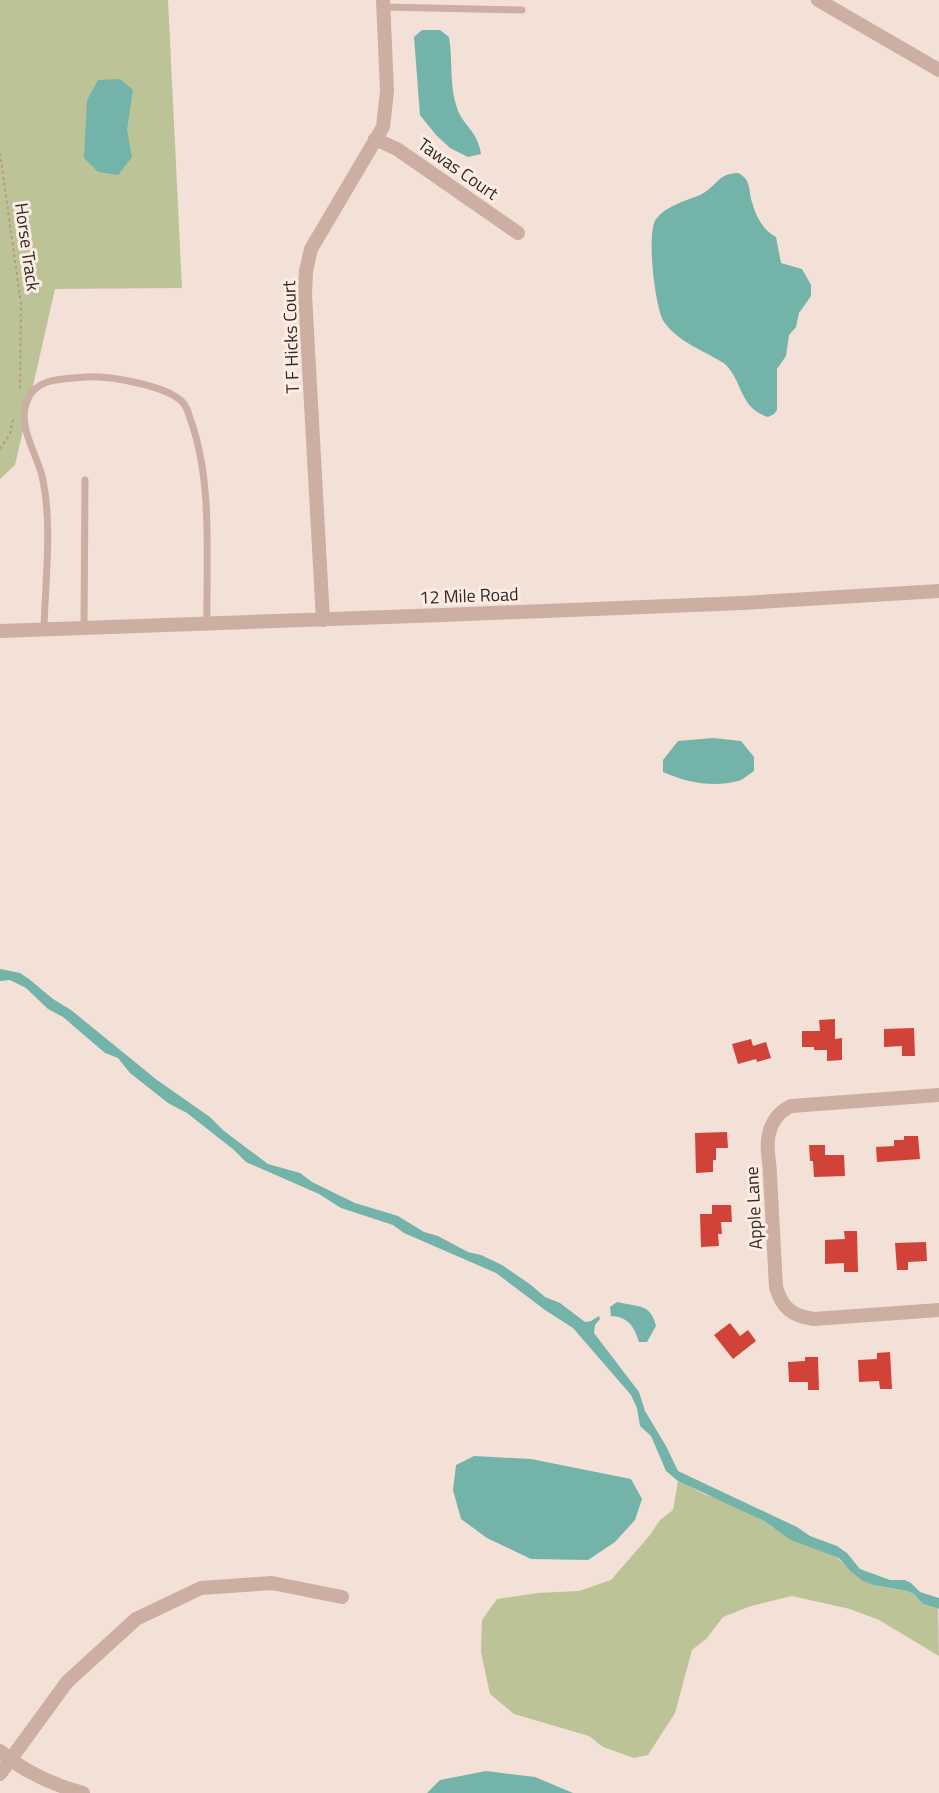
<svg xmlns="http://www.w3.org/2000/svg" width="939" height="1793" viewBox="0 0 939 1793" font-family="'Titillium Web',sans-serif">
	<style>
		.green { fill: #bcc396 }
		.water { fill: #74b3aa }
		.building { fill: #d14238 }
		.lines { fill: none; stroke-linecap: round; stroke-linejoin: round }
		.path { stroke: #b8988c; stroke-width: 2; stroke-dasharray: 3 3; stroke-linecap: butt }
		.lane { stroke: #ccaea2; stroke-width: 7 }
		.street { stroke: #ccaea2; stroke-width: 14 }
		.labels { text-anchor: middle; stroke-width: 6; stroke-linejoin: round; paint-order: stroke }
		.street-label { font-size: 18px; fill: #362825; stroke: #fbece4 }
	</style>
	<rect width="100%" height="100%" fill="#f3e1d7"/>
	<path class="green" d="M 0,0 L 168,0 L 182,288 L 55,289 L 15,465 L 0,479 Z
		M 678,1481 C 690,1485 702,1496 715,1497 L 764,1521 L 772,1527 L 838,1558 L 850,1571 L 874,1585 L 907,1591 L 914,1594 L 923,1604 L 938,1609 L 939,1656 L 879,1620 L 850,1609 L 792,1596 L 751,1606 L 723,1617 L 707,1638 L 692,1650 L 675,1713 L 648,1755 L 634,1758 L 603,1747 L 589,1736 L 514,1714 L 490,1694 L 481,1652 L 482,1620 L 497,1599 L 538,1593 L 579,1591 L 611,1580 L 650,1535 L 660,1520 L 673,1510 Z"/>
	<path class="water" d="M 422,30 L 440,30 L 449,37 C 453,61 449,85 457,108 C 463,126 478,131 481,154 L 468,157 L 450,148 L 436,135 L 420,115 L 414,37 Z
		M 120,79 L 133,90 L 127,130 L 132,157 L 118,175 L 98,172 L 84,158 L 87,100 L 98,80 Z
		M 738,173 C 752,180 748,190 752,202 C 756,217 763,230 776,237 L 781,263 L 802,269 L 811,285 L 811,296 L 799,313 L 796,327 L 789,335 L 786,356 L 777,369 L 777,410 L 774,414 L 768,417 C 739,408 743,381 725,364 C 705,351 678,342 664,322 C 655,308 646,233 656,219 C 666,206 685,201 700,195 C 716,188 717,173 738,173 Z
		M 713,738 L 741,741 L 754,757 L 754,771 C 749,774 743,780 738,781 C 713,788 685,782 663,772 L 663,760 L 678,741 Z
		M 0,969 L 20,973 L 29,979 L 53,999 L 71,1010 L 157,1080 L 210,1117 L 224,1131 L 268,1164 L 300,1173 L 312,1182 L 355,1203 L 398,1216 L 424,1232 L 438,1236 L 468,1252 L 481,1255 L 502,1265 L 531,1285 L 545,1297 L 560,1303 L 585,1322 L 591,1321 L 599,1316 L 600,1319 L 595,1325 L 594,1333 L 639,1392 L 645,1411 L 666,1446 L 678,1471 L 797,1527 L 810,1536 L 837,1546 L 847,1553 L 860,1569 L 890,1580 L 905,1580 L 911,1583 L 920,1592 L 939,1598 L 939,1609 L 923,1604 L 914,1594 L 907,1591 L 874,1585 L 863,1581 L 850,1571 L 839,1558 L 791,1540 L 764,1521 L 678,1481 L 666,1471 L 651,1436 L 640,1426 L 637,1408 L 631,1395 L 573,1328 L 545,1310 L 496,1273 L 404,1233 L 393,1225 L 341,1208 L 319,1194 L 246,1162 L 234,1150 L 187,1113 L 168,1103 L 130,1073 L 118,1058 L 105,1053 L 63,1017 L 48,1009 L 26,988 L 10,980 L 0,981 Z
		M 617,1302 C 637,1307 651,1303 656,1326 L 647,1342 L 639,1342 C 634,1327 629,1317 611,1316 L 610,1307 Z
		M 474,1456 L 531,1459 L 631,1479 L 642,1499 L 635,1520 L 615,1542 L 588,1560 L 531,1559 L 487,1538 L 461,1519 L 453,1490 L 456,1465 Z
		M 486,1771 L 535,1777 L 573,1793 L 427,1793 L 440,1780 Z"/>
	<path class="building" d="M 835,1019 L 835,1039 L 842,1038 L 842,1060 L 827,1061 L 827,1050 L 814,1050 L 814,1047 L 802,1047 L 802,1031 L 820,1031 L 819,1020 Z
		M 914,1028 L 915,1056 L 902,1056 L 902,1046 L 884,1047 L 884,1029 Z
		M 751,1039 L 753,1046 L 766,1042 L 771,1058 L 757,1062 L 756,1059 L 738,1064 L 732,1044 Z
		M 727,1132 L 728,1148 L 716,1148 L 716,1160 L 713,1160 L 713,1172 L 696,1173 L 695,1133 Z
		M 904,1136 L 918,1136 L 920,1159 L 877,1162 L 876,1147 L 894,1146 L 894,1140 L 904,1140 Z
		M 809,1145 L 825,1145 L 825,1155 L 844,1155 L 845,1176 L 814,1177 L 813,1161 L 810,1161 Z
		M 712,1205 L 731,1205 L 732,1222 L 721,1222 L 722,1234 L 718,1234 L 719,1246 L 701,1247 L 700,1214 L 712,1214 Z
		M 844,1231 L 857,1231 L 858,1272 L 844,1272 L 844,1263 L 825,1264 L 825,1240 L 845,1239 Z
		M 926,1242 L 927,1261 L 908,1262 L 908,1270 L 897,1270 L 895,1243 Z
		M 730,1323 L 740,1336 L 748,1330 L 756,1341 L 733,1359 L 714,1335 Z
		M 890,1352 L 892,1389 L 880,1389 L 879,1381 L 859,1382 L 858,1360 L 877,1359 L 877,1353 Z
		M 805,1357 L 818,1357 L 819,1390 L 808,1390 L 808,1382 L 789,1382 L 788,1362 L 805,1361 Z"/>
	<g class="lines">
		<path class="path" d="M 0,153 L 21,304 L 20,391
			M 0,449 L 10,434 L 13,419"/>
		<path class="lane" d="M 384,7 L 522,10
			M 84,629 L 85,480
			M 44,630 C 45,581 53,523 42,476 C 36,452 17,426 27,401 C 36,377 64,379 86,377 C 107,375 171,386 184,404 C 188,409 189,416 191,421 C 213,483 206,560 207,625"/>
		<path class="street" d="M 818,0 L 939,70
			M 375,139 L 397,149 L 518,233
			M 323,620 L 305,295 L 306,271 L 311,249 L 383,127 L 387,91 L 383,0
			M 0,631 L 443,615 L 743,603 L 939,591
			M 939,1095 L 791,1106 C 779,1112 772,1120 769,1134 C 765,1147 770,1161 770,1175 C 772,1212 774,1249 776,1287 C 782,1308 792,1316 814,1319 L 939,1310
			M 0,1751 C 23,1771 54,1785 83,1793
			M 0,1774 L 67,1682 L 136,1619 L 201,1588 L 272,1583 L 342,1597"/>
	</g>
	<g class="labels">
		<g class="street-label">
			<text transform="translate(458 169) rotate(35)" y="6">Tawas Court</text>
			<text transform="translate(27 247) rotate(82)" y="6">Horse Track</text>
			<text transform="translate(291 337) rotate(-92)" y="6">T F Hicks Court</text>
			<text transform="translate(469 596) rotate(-2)" y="6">12 Mile Road</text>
			<text transform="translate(754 1208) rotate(-93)" y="6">Apple Lane</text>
		</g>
	</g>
</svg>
